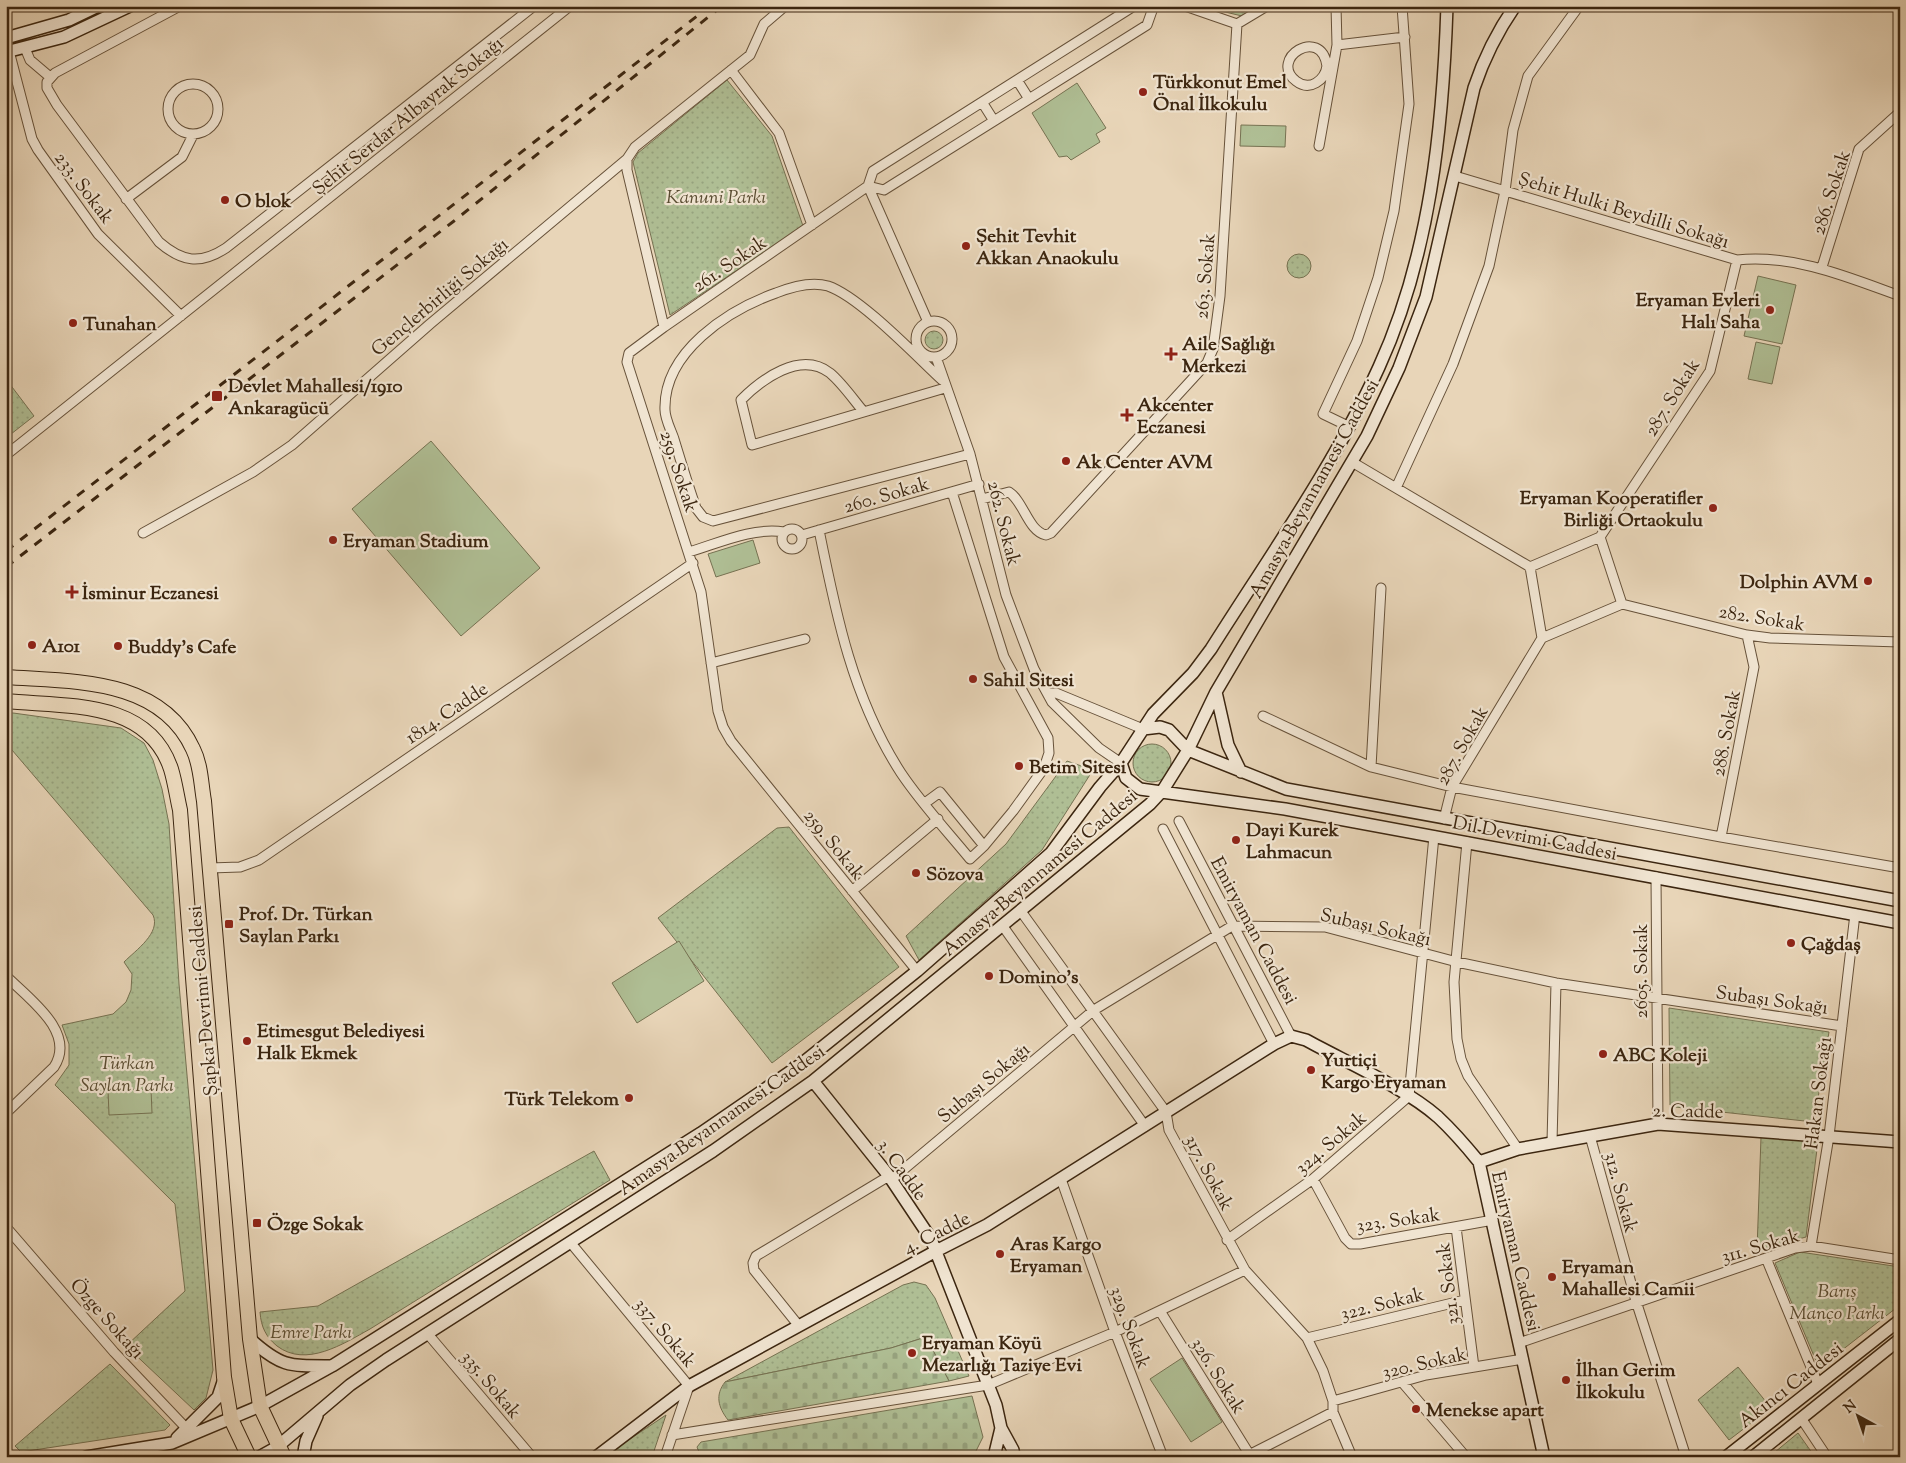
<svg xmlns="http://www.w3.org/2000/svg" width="1906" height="1463" viewBox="0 0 1906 1463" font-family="'Sorts Mill Goudy',serif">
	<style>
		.grass { fill: url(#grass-dots); stroke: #767252 }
		.cemetery { fill: url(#cemetery-stones); stroke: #767252 }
		.garden { fill: #afbe94; stroke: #767252 }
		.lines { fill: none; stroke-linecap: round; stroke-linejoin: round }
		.street-casing { stroke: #67523a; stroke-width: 11 }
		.secondary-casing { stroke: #3c2610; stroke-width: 14 }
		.primary-casing { stroke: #3c2610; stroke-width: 16 }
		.street { stroke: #f0e4d1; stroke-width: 9 }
		.secondary { stroke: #f0e4d1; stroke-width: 11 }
		.primary { stroke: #e8d5b8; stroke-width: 14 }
		.rail { stroke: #3c2610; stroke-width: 3; stroke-dasharray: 9 9; stroke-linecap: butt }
		.poi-dot { fill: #8f2418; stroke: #f0e4d1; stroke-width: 2 }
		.labels { text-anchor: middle; stroke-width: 4.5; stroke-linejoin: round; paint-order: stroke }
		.poi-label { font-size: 19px; font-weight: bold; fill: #3c2610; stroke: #f0e4d1; text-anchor: start }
		.street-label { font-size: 19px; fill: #3c2610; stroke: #f0e4d1 }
		.park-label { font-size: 19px; font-style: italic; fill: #594c31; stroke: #f0e4d1 }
	</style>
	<defs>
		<pattern id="grass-dots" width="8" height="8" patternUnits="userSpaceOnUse" patternTransform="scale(1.25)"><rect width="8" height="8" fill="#afbe94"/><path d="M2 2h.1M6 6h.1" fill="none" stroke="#97a37f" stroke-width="1.8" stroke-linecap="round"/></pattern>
		<pattern id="cemetery-stones" width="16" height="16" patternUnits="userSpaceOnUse" patternTransform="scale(1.25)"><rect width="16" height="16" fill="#afbe94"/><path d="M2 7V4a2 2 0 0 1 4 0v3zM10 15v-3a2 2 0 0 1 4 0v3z" fill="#97a37f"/></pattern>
	</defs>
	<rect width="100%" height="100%" fill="#e8d5b8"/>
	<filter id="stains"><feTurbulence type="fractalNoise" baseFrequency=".004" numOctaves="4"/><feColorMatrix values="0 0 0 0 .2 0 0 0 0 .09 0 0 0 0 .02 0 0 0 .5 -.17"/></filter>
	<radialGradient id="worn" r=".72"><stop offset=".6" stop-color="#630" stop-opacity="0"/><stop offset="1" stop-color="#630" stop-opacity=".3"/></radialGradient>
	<path class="grass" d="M 1200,6 L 1258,6 L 1242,16 Z
		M 727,80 L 772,136 L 803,226 L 670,315 L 633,162 L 638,153 Z
		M1287 266a12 12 0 1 1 24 0a12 12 0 1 1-24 0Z
		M925 340a9 9 0 1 1 18 0a9 9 0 1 1-18 0Z
		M 6,379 L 34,416 L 6,438 Z
		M 6,712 L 121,728 L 144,743 L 153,760 L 162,789 L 169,824 L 179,984 L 213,1370 L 206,1398 L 194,1410 L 126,1346 L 185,1291 L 175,1204 L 55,1085 L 69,1065 L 69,1044 L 62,1025 L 113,1014 L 126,1002 L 131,990 L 132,974 L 124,962 C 136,950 161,933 153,915 L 6,743 Z
		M1133 763a19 19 0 1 1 38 0a19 19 0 1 1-38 0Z
		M 1067,761 L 1093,770 L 1042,850 L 919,960 L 906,936 L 1006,844 Z
		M 789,827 L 899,967 L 772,1063 L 658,918 L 777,828 Z
		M 1669,1008 L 1829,1032 L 1814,1122 L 1675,1107 L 1670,1105 Z
		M 1761,1137 L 1818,1141 L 1806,1237 L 1757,1250 Z
		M 594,1151 L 610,1180 L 370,1329 C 343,1344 306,1368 277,1346 C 266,1337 261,1327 260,1312 L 318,1306 Z
		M 1800,1252 L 1900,1267 L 1900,1305 L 1819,1368 L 1775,1263 Z
		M 914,1282 L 926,1285 L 935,1298 L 969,1376 L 949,1381 L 926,1337 L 891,1348 L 725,1382 L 903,1285 Z
		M 110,1364 L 170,1425 L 165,1430 L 21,1452 L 15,1446 Z
		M 1738,1367 L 1771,1408 L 1729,1440 L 1698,1400 Z
		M 666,1415 L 652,1457 L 604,1457 L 606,1455 Z
		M 1798,1433 L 1815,1457 L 1769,1457 Z"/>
	<path class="cemetery" d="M 926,1337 L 949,1381 L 728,1420 C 718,1407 715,1395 725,1382 L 891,1348 Z
		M 972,1396 L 983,1437 L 973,1457 L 701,1457 L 697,1447 L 701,1442 Z"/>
	<path class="garden" d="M 1077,83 L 1106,128 L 1096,134 L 1100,142 L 1071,160 L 1067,156 L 1059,157 L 1032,113 Z
		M 1241,125 L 1286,126 L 1285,147 L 1240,146 Z
		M 1758,276 L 1796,285 L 1782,344 L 1744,336 Z
		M 1756,342 L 1780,347 L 1772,384 L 1748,379 Z
		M 431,441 L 540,568 L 461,636 L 352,509 Z
		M 753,540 L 760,563 L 716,577 L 708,554 Z
		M 679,941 L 704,981 L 637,1023 L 612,983 Z
		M 151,1089 L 152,1113 L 109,1115 L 108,1090 Z
		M 1182,1358 L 1222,1422 L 1191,1442 L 1150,1379 Z"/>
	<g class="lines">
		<g class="street-casing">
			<path id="street" d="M 180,6 L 55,73 L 47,82 L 47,88 L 57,105 L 159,242 C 182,262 200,265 226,248 L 534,6
				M 785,6 L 764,24 L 750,55 L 635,147 L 627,159 L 627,170 L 664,327 L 629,353 L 627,362 L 701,592 L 718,711 L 723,727 L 731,741 L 917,971
				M 1185,6 L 1237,24
				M 1337,45 L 1405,37
				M 25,48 L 30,60 L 50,77
				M 9,51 L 32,139 L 38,150 L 98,234 L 181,316
				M 1327,66 C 1321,25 1268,59 1296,81 C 1310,92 1325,80 1327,66 L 1331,66
				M 731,70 L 779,133 L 812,225
				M 1017,80 L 1029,99
				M168 109a25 25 0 1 1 50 0a25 25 0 1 1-50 0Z
				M 982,102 L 994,121
				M 1319,146 L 1337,45 L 1336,6
				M 1455,176 L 1737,260 C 1794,254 1848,277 1900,296
				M 868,186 L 884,190 L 1147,25 L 1153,8
				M 868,186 L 928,322
				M 126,199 L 182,157 L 193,135
				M 1822,267 L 1859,149 L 1900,112
				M916 339a18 18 0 1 1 36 0a18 18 0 1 1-36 0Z
				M 664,327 L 868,186 L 873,171 L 1134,6
				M 936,357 L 970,454 L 1006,595 L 1034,669 L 1052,702 L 1099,748 L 1121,763
				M 942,380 C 915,355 860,297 828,286 C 811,281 791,287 776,293 C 728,310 663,352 665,410 C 665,419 671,430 674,439 C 681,462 688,485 696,508 L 703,517 L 713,521 L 970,454
				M 863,411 C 853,399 842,383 830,373 C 800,350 761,380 741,400 L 752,445 L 945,388
				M 1350,427 L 1323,414 L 1357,341 L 1378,278 L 1394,211 L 1409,104 L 1402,6
				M 6,455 L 570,6
				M 1352,462 L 1530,567
				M 1396,488 L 1453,364 L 1489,266 L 1505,191 L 1513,130 L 1528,76 L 1579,6
				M 982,499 L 1009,492 C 1024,502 1028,531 1046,535 L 1051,533 L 1207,363 L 1213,349 L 1220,296 L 1237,24 L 1267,6
				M782 539a10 10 0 1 1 20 0a10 10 0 1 1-20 0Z
				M 819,530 C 836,615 853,699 901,773 C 921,803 947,831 970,859 L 984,846 L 1013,811 L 1044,768 L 1049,753 L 1048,738 L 1004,657 L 952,492
				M 143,533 L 253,472 L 292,445 L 430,324 L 627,159
				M 802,535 L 979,484
				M 1600,537 L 1710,371 L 1737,260
				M 689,552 C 719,543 753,527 784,532
				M 1622,604 L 1747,635 L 1770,638 L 1900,642
				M 1542,638 L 1622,604 L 1600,537
				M 1542,638 L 1530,567 L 1600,537
				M 711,663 L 805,639
				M 1049,693 L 1056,693 L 1143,729
				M 1263,716 L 1371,767 L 1452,787 L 1721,837 L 1900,868
				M 1371,767 L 1381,588
				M 925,803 L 940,792 L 984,846
				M 1444,819 L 1452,787 L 1542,638
				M 1179,821 L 1291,1036
				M 1163,829 L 1274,1044
				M 1721,837 L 1754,667 L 1747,635
				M 1467,842 L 1454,982 L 1457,1039 L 1461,1059 L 1468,1076 L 1518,1149
				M 210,868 L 240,867 L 259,860 L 693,563
				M 1656,877 L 1658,1124
				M 852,891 L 938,819
				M 1020,910 L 1166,1112 L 1169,1130 L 1245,1270 L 1307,1338 L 1323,1371 L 1333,1401 L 1333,1412 L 1352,1457
				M 1002,925 L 1145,1126
				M 6,976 C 28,998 77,1032 54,1067 L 6,1113
				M 1590,1136 L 1636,1301 L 1686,1457
				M 1552,1142 L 1556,983
				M 1061,1179 L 1115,1332 L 1163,1457
				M 1313,1179 L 1345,1238 L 1351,1244 L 1360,1244 L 1493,1220
				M 891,1180 L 1094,1010 L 1232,926 L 1325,927 L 1457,962 L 1556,983 L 1842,1026
				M 6,1227 L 114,1352 L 187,1429
				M 1456,1227 L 1474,1367
				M 1227,1240 L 1313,1179 L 1409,1096 L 1434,836
				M 570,1242 L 689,1386 L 665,1457
				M 1811,1246 L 1829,1136 L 1855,914
				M 1766,1258 L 1818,1384
				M 1160,1311 L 1251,1457
				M 799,1326 L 754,1270 L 753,1263 L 756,1256 L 889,1176
				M 427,1333 L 532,1457
				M 1307,1338 L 1465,1300
				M 1519,1343 L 1795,1248 L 1811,1246 L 1900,1260
				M 1402,1382 L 1466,1457
				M 1333,1401 L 1426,1375 L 1523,1359
				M 1801,1418 L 1827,1457
				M 672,1435 L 988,1385 L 1115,1332 L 1245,1270
				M 1245,1457 L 1333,1412"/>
		</g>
		<g class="secondary-casing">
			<path id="secondary" d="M 6,38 L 69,20 L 98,6
				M 6,52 L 64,37 L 130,6
				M 1216,692 L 1228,745 L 1241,772
				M 1143,729 L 1160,727 L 1169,730 L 1188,750 L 1286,789 L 1900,901
				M 1121,763 L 1126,778 L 1140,789 L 1285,809 L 1900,923
				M 813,1081 L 889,1176 L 931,1239 L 996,1405 L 1001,1428 L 1013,1450 L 1014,1457
				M 1479,1162 L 1518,1149 L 1658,1124 L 1900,1142
				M 250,1339 C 281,1367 289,1366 330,1366
				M 177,1438 L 218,1397 L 224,1379
				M 86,1457 L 172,1443 L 260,1406 L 332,1366 L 701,1133 L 800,1065 L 917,971 L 1051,853 L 1100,787 L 1121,763 L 1153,714 L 1193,673 L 1211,649 C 1269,557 1334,466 1379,367 C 1430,256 1443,127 1447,6
				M 259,1457 L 277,1447 L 350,1385 L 386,1360 L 713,1151 L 813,1081 L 1150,804 L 1163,790 L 1188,750 L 1216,692 L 1367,436 L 1399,368 L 1426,297 L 1474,88 C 1484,58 1497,32 1515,6
				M 303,1457 L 306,1441 L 317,1416
				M 596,1457 L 689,1386 L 936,1251 L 987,1225 L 1274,1044 L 1291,1036 L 1306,1040 C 1346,1062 1405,1088 1438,1117 C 1453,1131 1466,1146 1479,1162 L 1544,1457
				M 994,1457 L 1001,1428
				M 1726,1457 L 1900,1320
				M 1753,1457 L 1900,1339"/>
		</g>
		<g class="primary-casing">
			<path id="primary" d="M 6,677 C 72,682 160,677 193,749 C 201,765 201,784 204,801 L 250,1339 L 260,1406 L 284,1457
				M 6,701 C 66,707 148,699 171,769 C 175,782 177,797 180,810 L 224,1377 L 231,1419 L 249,1457"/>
		</g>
		<use href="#street" class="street"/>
		<use href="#secondary" class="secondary"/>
		<use href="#primary" class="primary"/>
		<path class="rail" d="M 6,551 L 710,6
			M 6,567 L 454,221 L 722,6"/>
	</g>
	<g class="poi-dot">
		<circle cx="1143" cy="92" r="5"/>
		<circle cx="225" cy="200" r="5"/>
		<circle cx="966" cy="246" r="5"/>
		<circle cx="1770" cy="310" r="5"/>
		<circle cx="73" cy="323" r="5"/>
		<path d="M1168.5 346.5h5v5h5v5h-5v5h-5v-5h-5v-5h5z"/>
		<rect x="211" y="390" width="12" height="12" rx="2.5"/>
		<path d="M1124.5 407.5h5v5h5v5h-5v5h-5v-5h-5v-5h5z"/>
		<circle cx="1066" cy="461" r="5"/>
		<circle cx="1713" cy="508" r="5"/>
		<circle cx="333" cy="540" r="5"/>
		<circle cx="1868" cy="581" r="5"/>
		<path d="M69.5 584.5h5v5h5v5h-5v5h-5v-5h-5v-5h5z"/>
		<circle cx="32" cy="645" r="5"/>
		<circle cx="118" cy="646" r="5"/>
		<circle cx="973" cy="679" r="5"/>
		<circle cx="1019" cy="766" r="5"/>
		<circle cx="1236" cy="840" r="5"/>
		<circle cx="916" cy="873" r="5"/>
		<rect x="224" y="919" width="10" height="10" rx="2.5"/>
		<circle cx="1791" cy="943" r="5"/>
		<circle cx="989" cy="976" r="5"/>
		<circle cx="247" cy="1041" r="5"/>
		<circle cx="1603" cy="1054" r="5"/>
		<circle cx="1311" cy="1070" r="5"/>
		<circle cx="629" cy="1098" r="5"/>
		<rect x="252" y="1218" width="10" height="10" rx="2.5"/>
		<circle cx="1000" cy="1254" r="5"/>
		<circle cx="1552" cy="1277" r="5"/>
		<circle cx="912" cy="1353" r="5"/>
		<circle cx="1566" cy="1380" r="5"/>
		<circle cx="1416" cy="1409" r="5"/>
	</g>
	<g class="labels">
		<g class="poi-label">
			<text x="1153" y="88">Türkkonut Emel<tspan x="1153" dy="22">Önal İlkokulu</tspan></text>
			<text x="235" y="207">O blok</text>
			<text x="976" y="242">Şehit Tevhit<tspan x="976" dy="22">Akkan Anaokulu</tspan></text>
			<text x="1760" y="306" text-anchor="end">Eryaman Evleri<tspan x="1760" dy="22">Halı Saha</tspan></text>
			<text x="83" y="330">Tunahan</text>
			<text x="1182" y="350">Aile Sağlığı<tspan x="1182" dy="22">Merkezi</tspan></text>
			<text x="228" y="392">Devlet Mahallesi/1910<tspan x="228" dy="22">Ankaragücü</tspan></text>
			<text x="1137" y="411">Akcenter<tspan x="1137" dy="22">Eczanesi</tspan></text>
			<text x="1076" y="468">Ak Center AVM</text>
			<text x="1703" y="504" text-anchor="end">Eryaman Kooperatifler<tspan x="1703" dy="22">Birliği Ortaokulu</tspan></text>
			<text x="343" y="547">Eryaman Stadium</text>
			<text x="1858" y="588" text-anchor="end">Dolphin AVM</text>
			<text x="82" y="599">İsminur Eczanesi</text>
			<text x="42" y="652">A101</text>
			<text x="128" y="653">Buddy's Cafe</text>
			<text x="983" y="686">Sahil Sitesi</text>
			<text x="1029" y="773">Betim Sitesi</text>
			<text x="1246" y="836">Dayi Kurek<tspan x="1246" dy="22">Lahmacun</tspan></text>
			<text x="926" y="880">Sözova</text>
			<text x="239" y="920">Prof. Dr. Türkan<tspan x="239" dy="22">Saylan Parkı</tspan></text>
			<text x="1801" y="950">Çağdaş</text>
			<text x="999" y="983">Domino's</text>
			<text x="257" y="1037">Etimesgut Belediyesi<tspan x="257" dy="22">Halk Ekmek</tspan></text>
			<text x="1613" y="1061">ABC Koleji</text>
			<text x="1321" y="1066">Yurtiçi<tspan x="1321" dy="22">Kargo Eryaman</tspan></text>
			<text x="619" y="1105" text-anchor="end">Türk Telekom</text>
			<text x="267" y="1230">Özge Sokak</text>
			<text x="1010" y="1250">Aras Kargo<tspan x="1010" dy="22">Eryaman</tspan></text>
			<text x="1562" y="1273">Eryaman<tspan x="1562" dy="22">Mahallesi Camii</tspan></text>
			<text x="922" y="1349">Eryaman Köyü<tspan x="922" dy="22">Mezarlığı Taziye Evi</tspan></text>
			<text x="1576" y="1376">İlhan Gerim<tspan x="1576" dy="22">İlkokulu</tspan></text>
			<text x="1426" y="1416">Menekse apart</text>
		</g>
		<g class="street-label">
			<text transform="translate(407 115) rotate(-39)" y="7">Şehit Serdar Albayrak Sokağı</text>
			<text transform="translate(85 187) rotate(53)" y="7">233. Sokak</text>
			<text transform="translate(1830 192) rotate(-72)" y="7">286. Sokak</text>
			<text transform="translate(1624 209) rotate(17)" y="7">Şehit Hulki Beydilli Sokağı</text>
			<text transform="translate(729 263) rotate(-34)" y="7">261. Sokak</text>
			<text transform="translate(1204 276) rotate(-85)" y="7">263. Sokak</text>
			<text transform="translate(439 296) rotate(-40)" y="7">Gençlerbirliği Sokağı</text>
			<text transform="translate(1671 397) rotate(-58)" y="7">287. Sokak</text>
			<text transform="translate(680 471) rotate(72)" y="7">259. Sokak</text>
			<text transform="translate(1313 488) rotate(-61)" y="7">Amasya Beyannamesi Caddesi</text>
			<text transform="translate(886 494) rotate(-16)" y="7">260. Sokak</text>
			<text transform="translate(1005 523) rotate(76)" y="7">262. Sokak</text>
			<text transform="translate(1762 617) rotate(9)" y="7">282. Sokak</text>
			<text transform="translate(446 712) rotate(-34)" y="7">1814. Cadde</text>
			<text transform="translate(1725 733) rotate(-79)" y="7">288. Sokak</text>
			<text transform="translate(1461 745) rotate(-61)" y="7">287. Sokak</text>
			<text transform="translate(1535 837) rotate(11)" y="7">Dil Devrimi Caddesi</text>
			<text transform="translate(835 844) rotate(51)" y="7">259. Sokak</text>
			<text transform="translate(1039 872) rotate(-40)" y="7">Amasya Beyannamesi Caddesi</text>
			<text transform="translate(1376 926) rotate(13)" y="7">Subaşı Sokağı</text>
			<text transform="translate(1255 930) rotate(62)" y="7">Emiryaman Caddesi</text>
			<text transform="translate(1640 971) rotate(-90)" y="7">2605. Sokak</text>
			<text transform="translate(1772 999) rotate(8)" y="7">Subaşı Sokağı</text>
			<text transform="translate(202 1001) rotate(-95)" y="7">Şapka Devrimi Caddesi</text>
			<text transform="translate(983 1082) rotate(-40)" y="7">Subaşı Sokağı</text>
			<text transform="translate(1817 1093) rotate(-83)" y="7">Hakan Sokağı</text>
			<text transform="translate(1688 1110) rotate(1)" y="7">2. Cadde</text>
			<text transform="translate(721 1119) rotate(-35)" y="7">Amasya Beyannamesi Caddesi</text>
			<text transform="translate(1330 1142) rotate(-40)" y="7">324. Sokak</text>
			<text transform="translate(903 1169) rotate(54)" y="7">3. Cadde</text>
			<text transform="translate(1210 1172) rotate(62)" y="7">317. Sokak</text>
			<text transform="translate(1622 1192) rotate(75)" y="7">312. Sokak</text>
			<text transform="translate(1398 1219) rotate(-8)" y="7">323. Sokak</text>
			<text transform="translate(936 1232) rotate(-27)" y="7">4. Cadde</text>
			<text transform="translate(1760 1245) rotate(-16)" y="7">311. Sokak</text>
			<text transform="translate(1517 1251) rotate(77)" y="7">Emiryaman Caddesi</text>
			<text transform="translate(1447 1284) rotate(-97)" y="7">321. Sokak</text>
			<text transform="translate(1382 1303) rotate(-14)" y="7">322. Sokak</text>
			<text transform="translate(108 1318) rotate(48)" y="7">Özge Sokağı</text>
			<text transform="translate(1131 1327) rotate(70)" y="7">329. Sokak</text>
			<text transform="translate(666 1332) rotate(50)" y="7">337. Sokak</text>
			<text transform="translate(1424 1362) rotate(-13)" y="7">320. Sokak</text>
			<text transform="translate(1219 1375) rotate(58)" y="7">326. Sokak</text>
			<text transform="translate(492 1384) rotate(50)" y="7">335. Sokak</text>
			<text transform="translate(1790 1384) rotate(-38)" y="7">Akıncı Caddesi</text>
		</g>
		<g class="park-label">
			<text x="716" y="203">Kanuni Parkı</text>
			<text x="127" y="1069">Türkan<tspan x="127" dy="22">Saylan Parkı</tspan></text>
			<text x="1837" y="1297">Barış<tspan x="1837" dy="22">Manço Parkı</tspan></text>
			<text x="311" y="1338">Emre Parkı</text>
		</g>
	</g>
	<rect width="1906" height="1463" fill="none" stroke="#e8d5b8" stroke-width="25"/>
	<rect x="8" y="8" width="1891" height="1448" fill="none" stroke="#3c2610" stroke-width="2.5"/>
	<rect x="12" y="12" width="1881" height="1438" fill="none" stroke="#3c2610"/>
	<g transform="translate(1858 1416) rotate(320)" stroke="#f0e4d1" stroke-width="4" paint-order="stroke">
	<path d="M0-4L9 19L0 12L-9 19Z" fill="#3c2610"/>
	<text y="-8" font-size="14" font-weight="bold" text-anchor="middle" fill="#3c2610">N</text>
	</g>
	<rect width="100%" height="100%" filter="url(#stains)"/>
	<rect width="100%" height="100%" fill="url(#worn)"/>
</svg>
